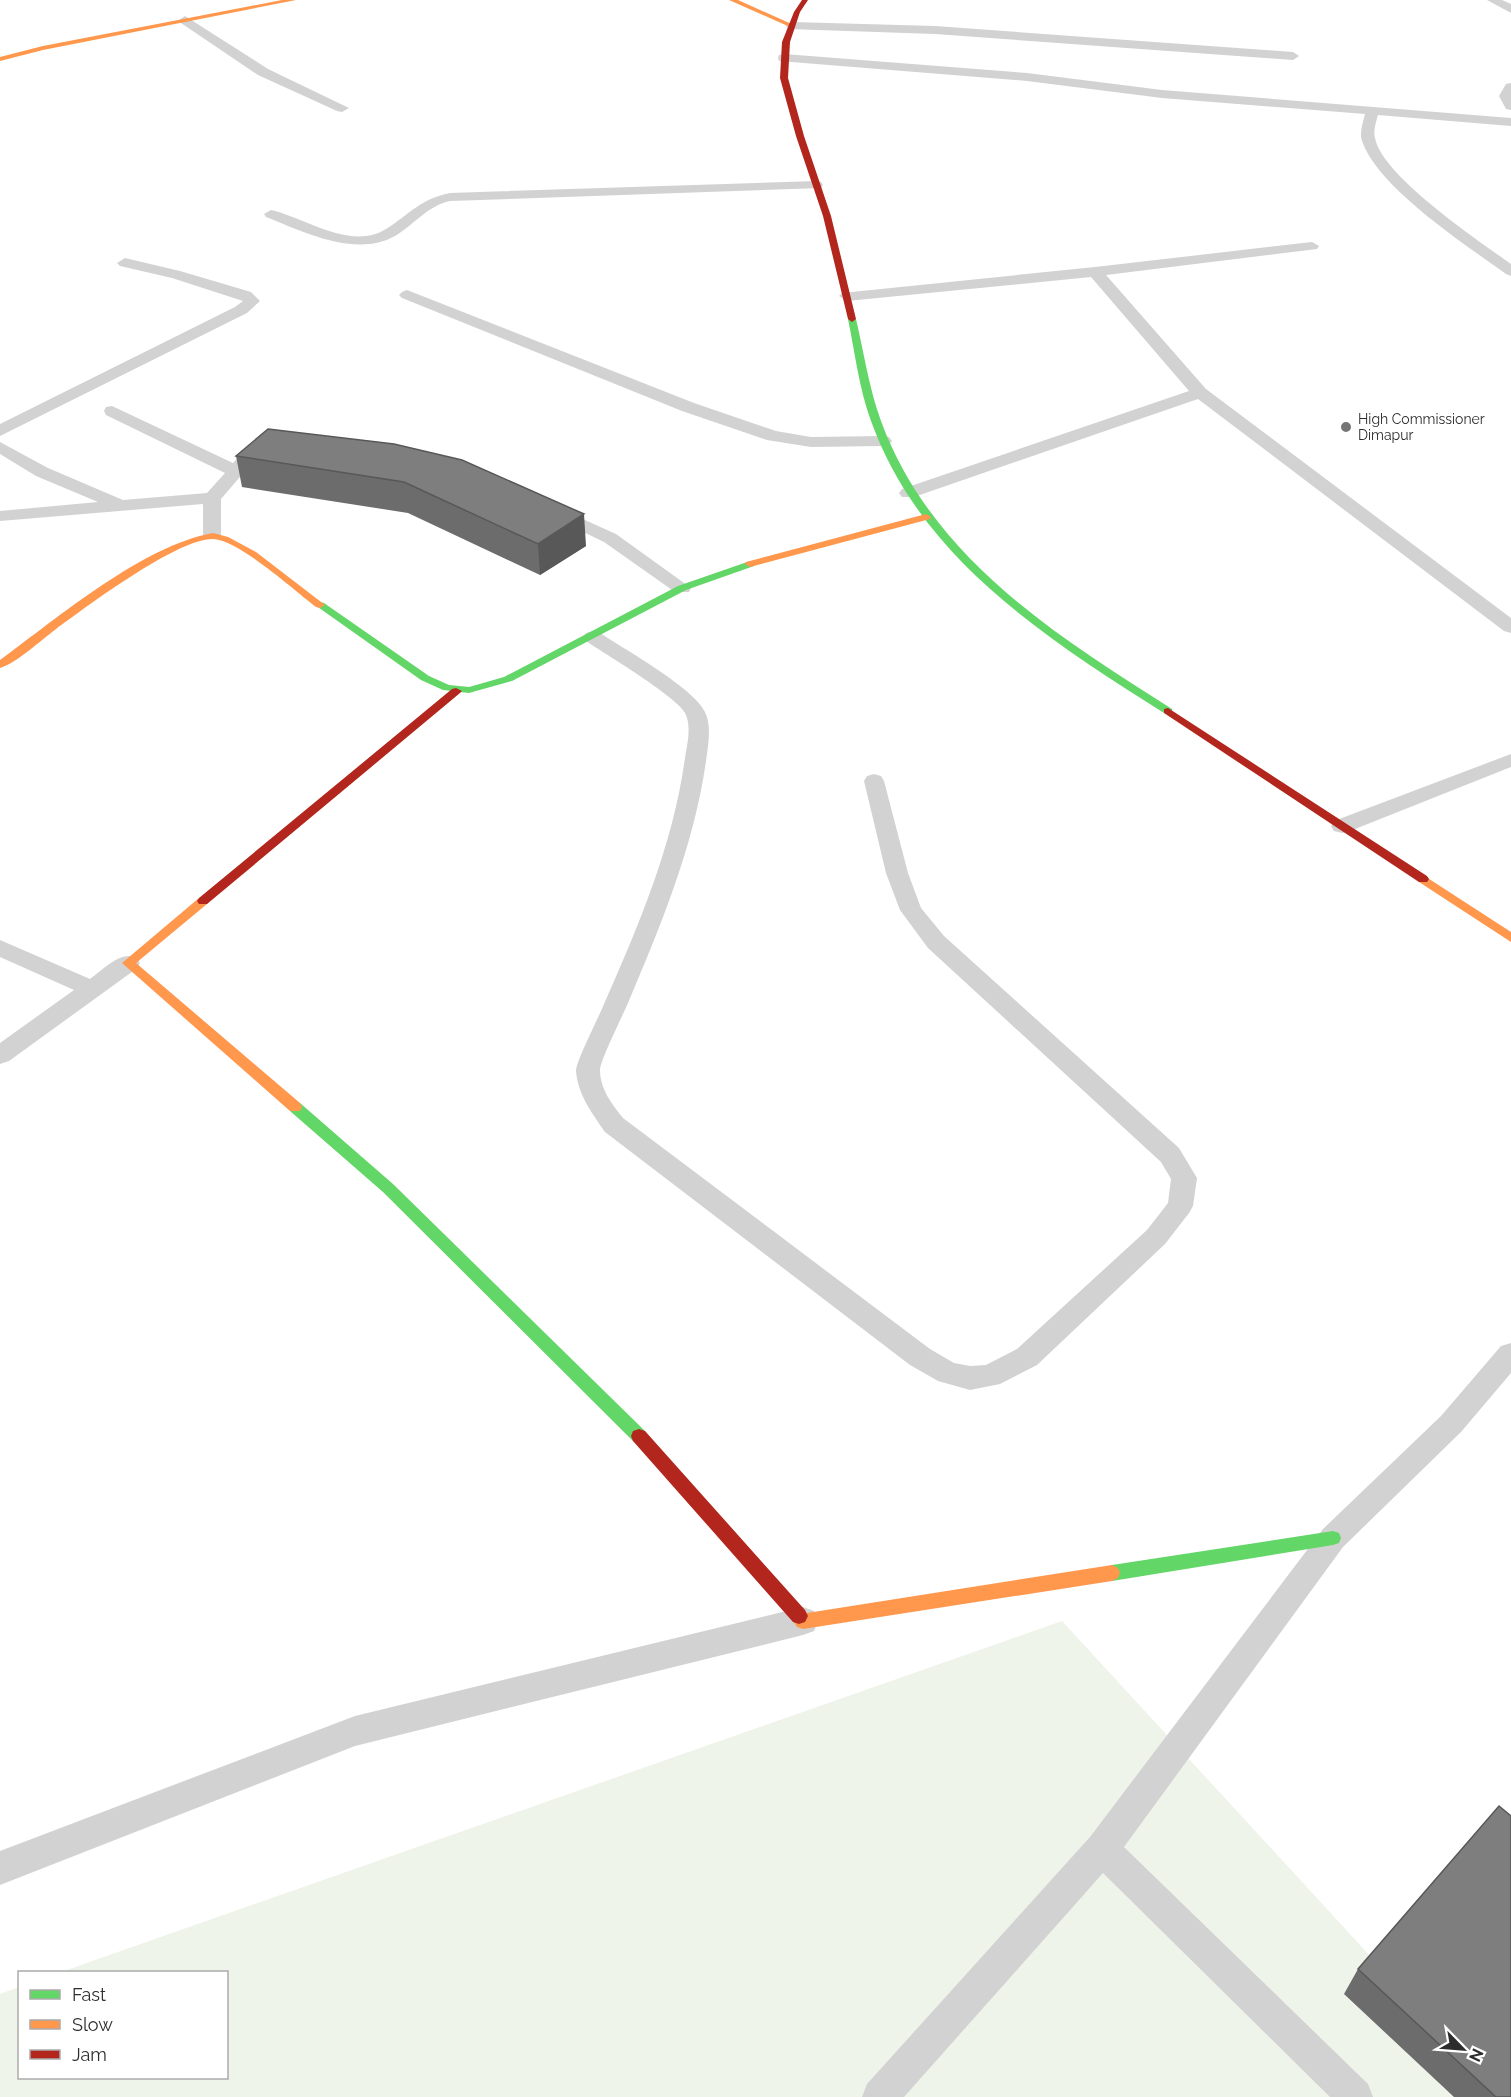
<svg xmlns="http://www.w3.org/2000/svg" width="1511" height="2097" viewBox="0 0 1511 2097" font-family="Raleway,sans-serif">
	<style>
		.green { fill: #eef4ea }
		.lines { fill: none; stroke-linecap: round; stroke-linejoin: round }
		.street { fill: #d2d2d2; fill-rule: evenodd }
		.fast { fill: #63d668; fill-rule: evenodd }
		.slow { fill: #ff974d; fill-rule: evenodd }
		.jam { fill: #b3261e; fill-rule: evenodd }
		.wall { fill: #6c6c6c }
		.shaded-wall { fill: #585858 }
		.building { fill: #7e7e7e; stroke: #585858; stroke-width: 1.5 }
		.poi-dot { fill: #767676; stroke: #fff; stroke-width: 2 }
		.labels { text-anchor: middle; stroke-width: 6; stroke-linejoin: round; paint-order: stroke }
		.far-poi-label { font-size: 14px; fill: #2d2d2d; stroke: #fff; text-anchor: start }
	</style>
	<rect width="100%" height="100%" fill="#fff"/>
	<path class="green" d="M 1062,1621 L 1500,2097 L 0,2097 L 0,1994 L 19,1987 L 20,2078 L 226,2078 L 226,1972 L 61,1972 Z"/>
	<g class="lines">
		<path class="street" d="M 1487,0 L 1502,0 L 1511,4 L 1511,13 Z
			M 185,16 L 268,69 L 349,108 L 342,112 L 337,111 L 258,75 L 181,23 L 179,20 Z
			M 792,22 L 935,26 L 1293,52 L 1299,56 L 1293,60 L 935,34 L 788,29 L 786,26 L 788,23 Z
			M 784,54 L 1027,73 L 1162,90 L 1511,118 L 1511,126 L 1378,115 C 1376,122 1373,131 1375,138 C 1382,176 1479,241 1511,264 L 1511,276 L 1506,274 C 1466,245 1378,188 1362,141 C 1359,133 1363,123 1365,114 L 1162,98 L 1027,81 L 779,61 L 778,58 L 779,55 Z
			M 1511,83 L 1511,110 L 1506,109 L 1499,96 L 1506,84 Z
			M 816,181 L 821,182 L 823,185 L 821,188 L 450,201 C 427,206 415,224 395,236 C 356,258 304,232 266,217 L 264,214 L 271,210 C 306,218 351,251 386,229 C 410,214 420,199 450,193 Z
			M 1312,242 L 1319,246 L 1317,249 L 1106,275 L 1206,389 L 1511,618 L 1511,633 L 1504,631 L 1198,399 L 914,497 L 902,497 L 899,493 L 902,489 L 1189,391 L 1091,277 L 847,301 L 839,296 L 842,293 L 1095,267 Z
			M 125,258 L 180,271 L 251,292 L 260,301 L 247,313 L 0,436 L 0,424 L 235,307 L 243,301 L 172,278 L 120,266 L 117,263 Z
			M 407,290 L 694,403 L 776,431 L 811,437 L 883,436 L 889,437 L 892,441 L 889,445 L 883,446 L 811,447 L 767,440 L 682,411 L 402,298 L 399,295 L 402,292 Z
			M 112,406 L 233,463 C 241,454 258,446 271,449 L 274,453 L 271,457 L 251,464 L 221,499 L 221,535 L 218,539 L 206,539 L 203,535 L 203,504 L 0,521 L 0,511 L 98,502 L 36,476 L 0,454 L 0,442 L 48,468 L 123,500 L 207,493 L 225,473 L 106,415 L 104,411 L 106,407 Z
			M 556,507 L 616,534 L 691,588 L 689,592 L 675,592 L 604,542 L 550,516 L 547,512 L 550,508 Z
			M 593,631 L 600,633 C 624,649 694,688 705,712 C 712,726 708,746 706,761 C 694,846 661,925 628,1003 C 623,1015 600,1061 600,1070 C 600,1089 612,1104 623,1118 L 930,1349 L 954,1363 L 970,1366 L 986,1365 L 1017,1349 L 1147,1230 L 1168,1203 L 1171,1179 L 1161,1162 L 928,948 L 900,910 L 886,873 L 864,781 L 867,776 L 874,774 L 881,776 L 884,781 L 908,873 L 921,908 L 944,936 L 1179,1148 L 1197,1178 L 1193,1206 L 1189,1213 L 1165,1244 L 1037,1365 L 1000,1384 L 970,1390 L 938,1381 L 910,1365 L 605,1132 C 592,1113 578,1095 576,1071 C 576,1061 599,1017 604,1004 C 639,925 673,845 685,758 C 687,745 692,726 685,713 C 676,696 605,654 586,641 L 583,637 L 586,633 Z
			M 1511,754 L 1511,767 L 1350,831 L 1342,833 L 1334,831 L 1331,826 L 1334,821 Z
			M 0,940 L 90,979 C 104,969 119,952 136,957 L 140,963 L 136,969 L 9,1061 L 0,1064 L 0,1043 L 74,990 L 0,957 Z
			M 1511,1343 L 1511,1373 L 1461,1432 L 1343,1547 L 1124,1847 L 1368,2084 L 1373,2097 L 1330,2097 L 1103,1873 L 904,2097 L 862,2097 L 867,2084 L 1090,1837 L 1323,1529 L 1441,1416 L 1501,1346 Z
			M 803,1607 L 814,1611 L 818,1621 L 814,1631 L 803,1635 L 355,1746 L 0,1885 L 0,1851 L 355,1716 Z"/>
		<path class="fast" d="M 852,316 L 856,319 C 864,353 869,388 881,421 C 931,557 1055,635 1172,709 L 1172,713 L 1164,713 C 1046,638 921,559 871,421 C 859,388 855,353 848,319 Z
			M 750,561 L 755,564 L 754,566 L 686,590 L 512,681 L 469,693 L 443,690 L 421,680 L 315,605 L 320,602 L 324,603 L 429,676 L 449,685 L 469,687 L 504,677 L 678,586 Z
			M 295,1102 L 300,1103 L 393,1184 L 645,1431 L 647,1436 L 645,1441 L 639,1443 L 633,1441 L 383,1192 L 290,1111 L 288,1107 L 290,1103 Z
			M 1333,1531 L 1339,1533 L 1341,1538 L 1339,1543 L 1333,1545 L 1112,1581 L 1106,1578 L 1104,1573 L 1106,1568 L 1112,1565 Z"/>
		<path class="slow" d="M 282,0 L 296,0 L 43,50 L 0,61 L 0,57 L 43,46 Z
			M 729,0 L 738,0 L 796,26 L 790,27 Z
			M 926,514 L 931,517 L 930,519 L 750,567 L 745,564 L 746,562 Z
			M 213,533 L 228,537 L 256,552 L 325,605 L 320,608 L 316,607 C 295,591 240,541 214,539 C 179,537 86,607 56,629 C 41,640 17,663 0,668 L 0,660 C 59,617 142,546 213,533 Z
			M 1423,875 L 1511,932 L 1511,942 L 1419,882 L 1417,879 L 1419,876 Z
			M 203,897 L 207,898 L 209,901 L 207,904 L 136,963 L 300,1103 L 302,1107 L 300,1111 L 290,1111 L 122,963 L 199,898 Z
			M 1112,1565 L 1118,1568 L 1120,1573 L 1118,1578 L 1112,1581 L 803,1629 L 797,1627 L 790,1616 L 793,1610 L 799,1608 L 807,1613 Z"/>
		<path class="jam" d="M 802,0 L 808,0 L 800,12 L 790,42 L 788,78 L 804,136 L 831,216 L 856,319 L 852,322 L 848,319 L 823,216 L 796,136 L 780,78 L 782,42 L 794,12 Z
			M 456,688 L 462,691 L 460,693 L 207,904 L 199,904 L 197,901 L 199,898 L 452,689 Z
			M 1168,708 L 1427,876 L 1429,879 L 1427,882 L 1419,882 L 1164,713 L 1164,709 Z
			M 639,1429 L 645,1431 L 805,1610 L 808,1616 L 805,1622 L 799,1624 L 793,1622 L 633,1441 L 631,1436 L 633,1431 Z"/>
	</g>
	<path class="wall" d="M 394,444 L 586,546 L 540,575 L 408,513 L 242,487 L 236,456 Z
		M 1358,1969 L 1511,2097 L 1454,2097 L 1344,1994 Z"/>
	<path class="shaded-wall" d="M 584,514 L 586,546 L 540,575 L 538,544 Z"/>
	<path class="building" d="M 268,429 L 394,444 L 462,460 L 584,514 L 538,544 L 404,482 L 236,456 Z
		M 1499,1806 L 1511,1816 L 1511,2097 L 1496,2097 L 1358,1969 Z"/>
	<circle class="poi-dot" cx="1346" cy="427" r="6"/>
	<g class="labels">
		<g class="far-poi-label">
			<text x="1358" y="424">High Commissioner<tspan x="1358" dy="16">Dimapur</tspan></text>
		</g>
	</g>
	<rect x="18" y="1971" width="210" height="108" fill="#ffffff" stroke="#ababab" stroke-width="1.5"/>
	<rect x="30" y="1990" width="30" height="9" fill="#63d668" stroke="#ababab" stroke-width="1.5"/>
	<text x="72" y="2001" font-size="18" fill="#2d2d2d">Fast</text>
	<rect x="30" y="2020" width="30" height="9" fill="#ff974d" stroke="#ababab" stroke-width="1.5"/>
	<text x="72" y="2031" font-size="18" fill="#2d2d2d">Slow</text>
	<rect x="30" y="2050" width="30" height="9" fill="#b3261e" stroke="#ababab" stroke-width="1.5"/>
	<text x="72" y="2061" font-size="18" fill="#2d2d2d">Jam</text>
	<g transform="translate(1463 2049) rotate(115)" stroke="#ffffff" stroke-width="4.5" paint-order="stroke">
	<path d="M0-4.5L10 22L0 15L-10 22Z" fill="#2d2d2d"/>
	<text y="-9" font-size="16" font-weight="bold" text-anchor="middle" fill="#2d2d2d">N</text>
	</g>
</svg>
